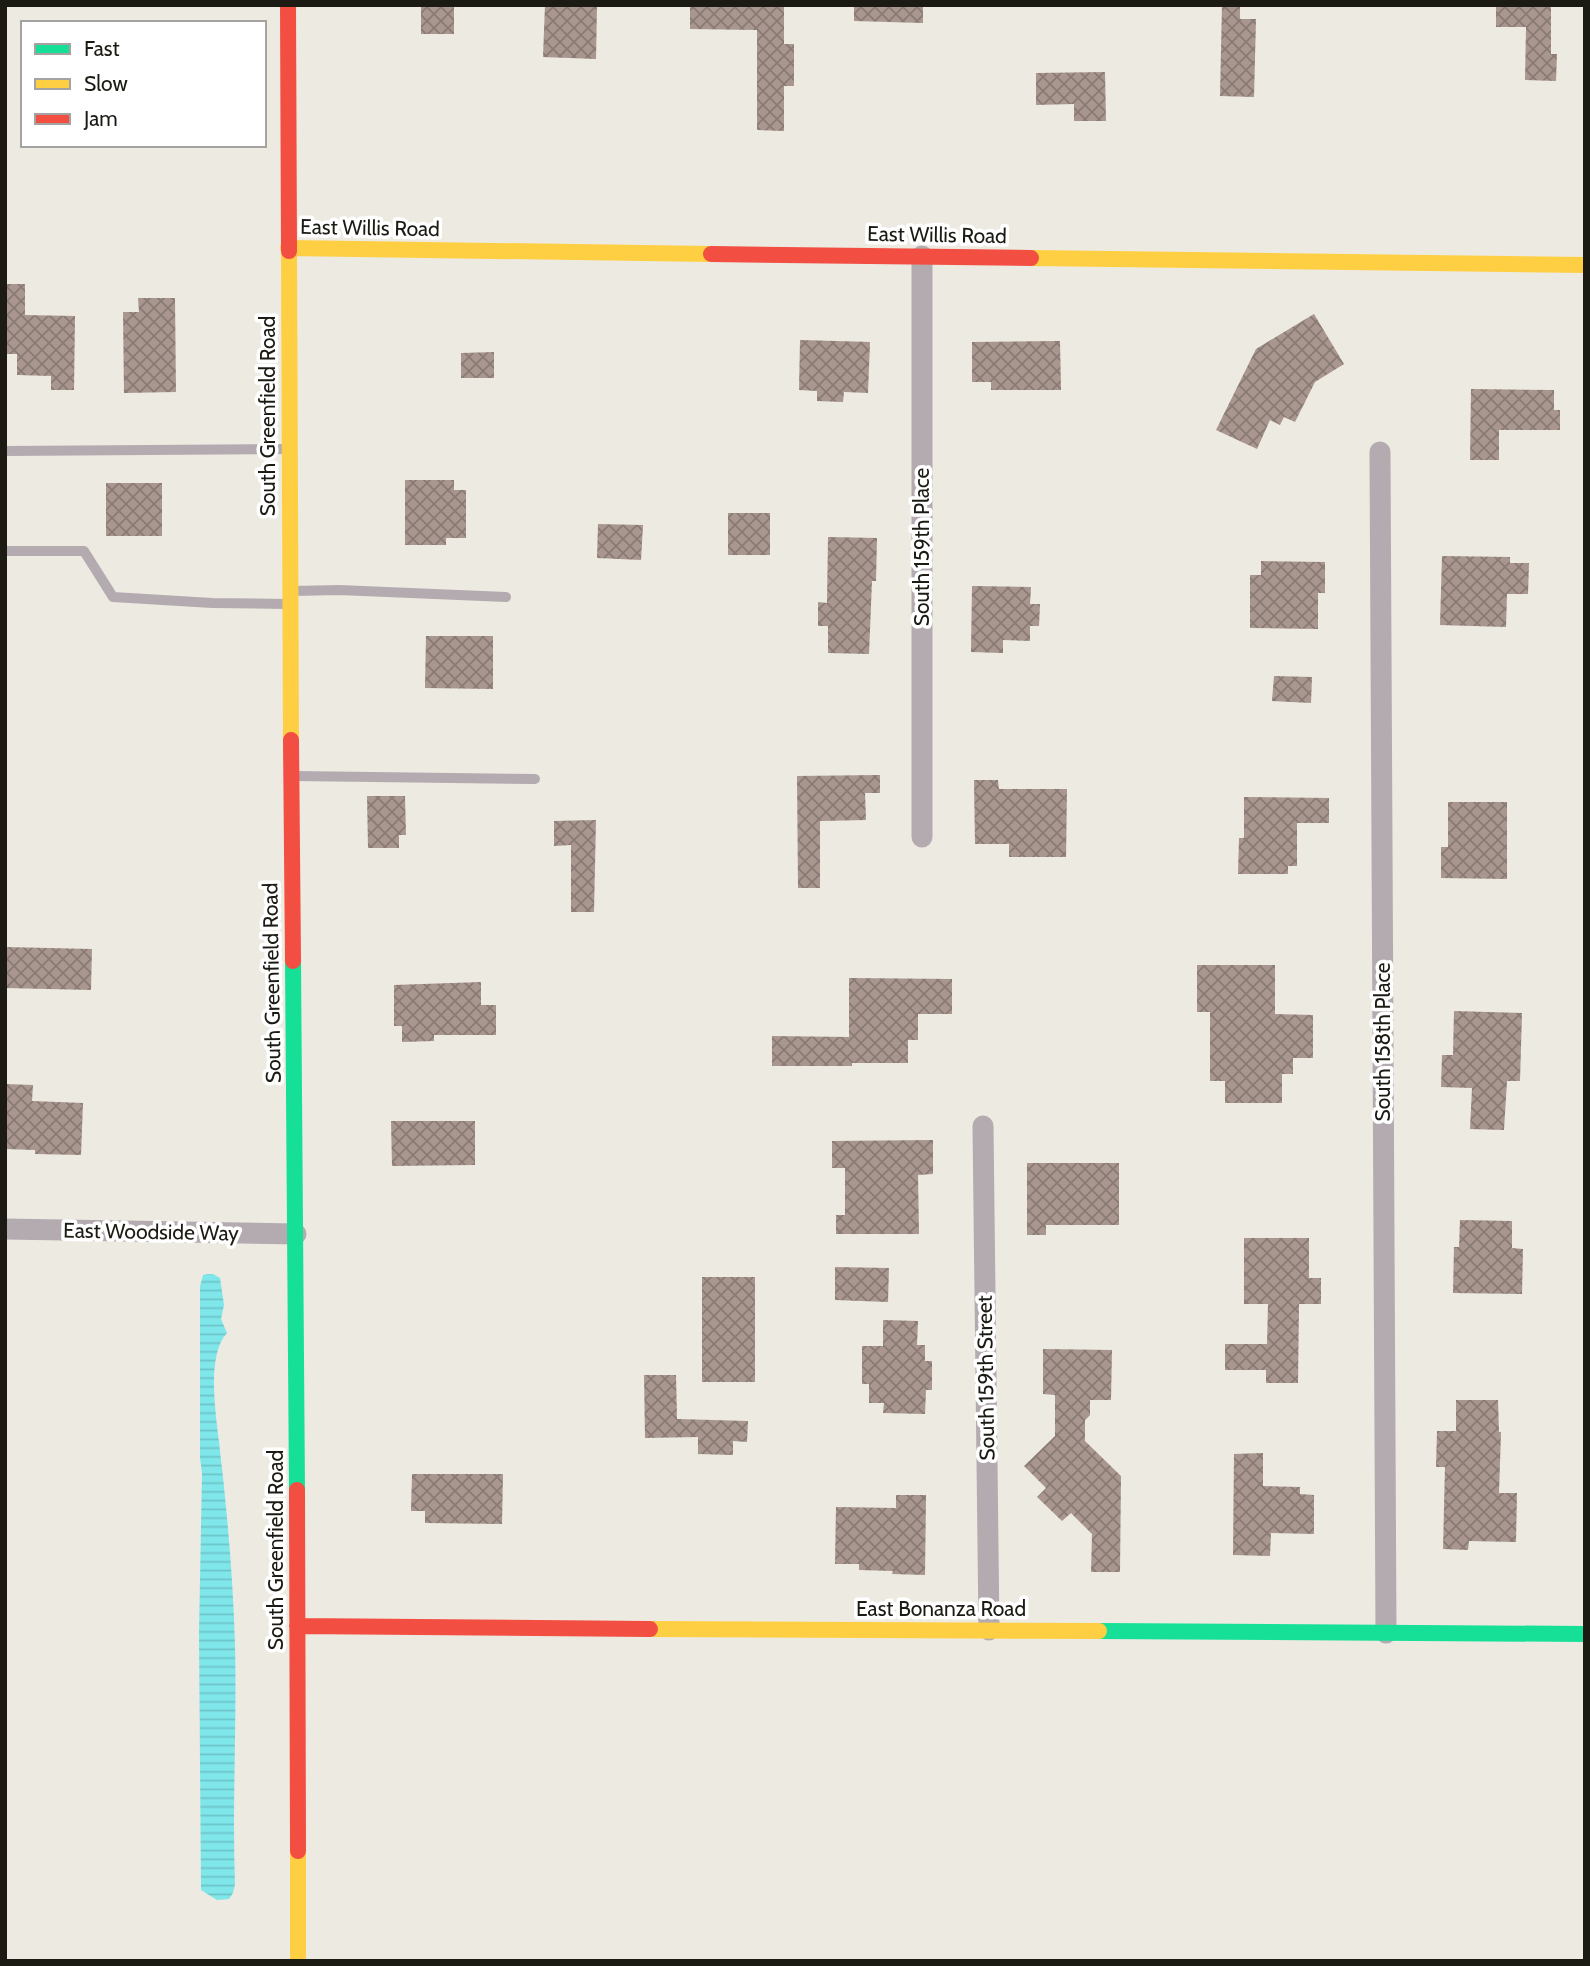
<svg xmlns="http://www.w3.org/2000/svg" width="1590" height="1966" viewBox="0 0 1590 1966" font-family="Cabin,sans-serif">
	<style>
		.water { fill: url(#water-rules) }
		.building { fill: url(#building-cross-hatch) }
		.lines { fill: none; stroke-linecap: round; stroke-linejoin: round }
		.lane { stroke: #b4abb0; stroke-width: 10 }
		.street { stroke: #b4abb0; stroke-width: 21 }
		.fast { stroke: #16e098; stroke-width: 16 }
		.slow { stroke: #ffcf43; stroke-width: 16 }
		.jam { stroke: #f24e42; stroke-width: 16 }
		.labels { text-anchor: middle; stroke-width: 7; stroke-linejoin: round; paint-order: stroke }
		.street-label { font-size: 21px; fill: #1b1a13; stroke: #fff }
	</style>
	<defs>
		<pattern id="water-rules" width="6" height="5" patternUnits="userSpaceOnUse" patternTransform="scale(1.75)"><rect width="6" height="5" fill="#7fe6ea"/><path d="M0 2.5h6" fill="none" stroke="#6dc5c8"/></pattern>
		<pattern id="building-cross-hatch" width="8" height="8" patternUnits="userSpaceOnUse" patternTransform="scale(1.75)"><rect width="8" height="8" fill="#a9968f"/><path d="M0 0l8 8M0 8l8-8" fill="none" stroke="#897a74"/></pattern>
	</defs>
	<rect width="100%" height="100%" fill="#edeae1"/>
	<path class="water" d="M 207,1274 L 213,1274 L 220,1278 L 224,1305 L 221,1319 L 227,1333 C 206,1355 216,1415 219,1442 C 227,1509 233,1577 235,1644 C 237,1724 232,1804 235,1884 L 233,1893 L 229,1899 L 217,1900 L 201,1890 L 199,1634 L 202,1473 L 200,1458 L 200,1286 L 203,1275 Z"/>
	<path class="building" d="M 421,5 L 454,5 L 454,34 L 421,34 Z
		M 545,5 L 597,5 L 596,59 L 543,57 Z
		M 690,5 L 784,5 L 784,44 L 794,44 L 794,86 L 784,86 L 784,131 L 757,130 L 757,30 L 690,29 Z
		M 854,5 L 923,5 L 923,23 L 854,21 Z
		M 1222,5 L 1240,5 L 1240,19 L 1256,19 L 1254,97 L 1220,96 Z
		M 1496,5 L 1551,5 L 1551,54 L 1557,54 L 1556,81 L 1525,80 L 1526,27 L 1496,27 Z
		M 1105,72 L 1106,121 L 1074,121 L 1074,104 L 1036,105 L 1036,73 Z
		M 5,284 L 25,284 L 25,315 L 75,316 L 74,390 L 51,390 L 51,376 L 17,375 L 17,354 L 5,354 Z
		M 138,298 L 175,298 L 176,392 L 124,393 L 123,312 L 139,312 Z
		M 1314,314 L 1344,364 L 1315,382 L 1295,422 L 1284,417 L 1280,425 L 1270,420 L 1257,449 L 1216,430 L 1256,349 Z
		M 800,340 L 870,342 L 868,393 L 844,392 L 843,402 L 817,401 L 817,391 L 799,390 Z
		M 1060,341 L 1061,390 L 991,390 L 991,382 L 972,382 L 972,342 Z
		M 494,352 L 494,378 L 461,378 L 461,353 Z
		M 1471,389 L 1554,390 L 1554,410 L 1560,410 L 1560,430 L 1499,430 L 1499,460 L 1470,460 Z
		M 405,480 L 454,480 L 454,490 L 466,490 L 466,538 L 446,538 L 446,545 L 405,545 Z
		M 106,483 L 162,483 L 162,536 L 106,536 Z
		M 728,513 L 770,513 L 770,555 L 728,555 Z
		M 598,524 L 643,525 L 641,560 L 597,558 Z
		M 828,537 L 877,538 L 876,581 L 872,581 L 869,654 L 828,653 L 828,626 L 818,626 L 818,602 L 827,603 Z
		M 1442,556 L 1510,557 L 1510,563 L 1529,563 L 1528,594 L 1507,594 L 1506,627 L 1440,625 Z
		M 1261,561 L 1325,562 L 1325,593 L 1318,593 L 1318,629 L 1250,628 L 1250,575 L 1261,575 Z
		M 972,586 L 1031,587 L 1030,604 L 1040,604 L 1039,626 L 1030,626 L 1030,641 L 1003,640 L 1003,653 L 971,652 Z
		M 426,636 L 493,636 L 493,689 L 425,688 Z
		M 1274,676 L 1312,677 L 1311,703 L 1272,701 Z
		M 880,775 L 880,793 L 865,793 L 866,820 L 820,821 L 820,888 L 798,888 L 797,776 Z
		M 974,780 L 998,780 L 999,789 L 1067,789 L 1066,857 L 1009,857 L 1009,844 L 975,844 Z
		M 367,796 L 405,796 L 406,835 L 399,835 L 399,848 L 368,848 Z
		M 1244,797 L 1329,798 L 1329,823 L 1297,823 L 1297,866 L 1288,866 L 1288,874 L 1238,874 L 1239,838 L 1244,838 Z
		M 1448,802 L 1507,802 L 1507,879 L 1441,878 L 1441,847 L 1448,847 Z
		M 596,820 L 594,912 L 571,912 L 571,845 L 554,846 L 554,821 Z
		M 5,947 L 92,949 L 91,990 L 5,988 Z
		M 1197,965 L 1275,965 L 1275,1014 L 1313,1015 L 1313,1058 L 1293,1058 L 1293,1074 L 1282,1074 L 1282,1103 L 1225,1103 L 1225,1081 L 1210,1081 L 1210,1012 L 1197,1012 Z
		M 849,978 L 952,979 L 952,1014 L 918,1014 L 918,1040 L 908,1040 L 908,1063 L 852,1063 L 852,1066 L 772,1066 L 772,1036 L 849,1037 Z
		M 481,982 L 481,1005 L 496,1005 L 496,1035 L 434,1035 L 434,1041 L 402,1042 L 402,1026 L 394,1026 L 394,985 Z
		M 1454,1011 L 1522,1013 L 1520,1081 L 1507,1081 L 1504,1130 L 1470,1129 L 1472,1088 L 1441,1087 L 1442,1055 L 1453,1055 Z
		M 5,1084 L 33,1085 L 32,1101 L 83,1103 L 81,1155 L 35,1154 L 35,1150 L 5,1149 Z
		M 391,1121 L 475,1121 L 475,1165 L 392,1166 Z
		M 933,1140 L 933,1174 L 918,1175 L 919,1234 L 836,1234 L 836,1215 L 845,1215 L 845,1168 L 832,1168 L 832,1141 Z
		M 1027,1163 L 1119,1163 L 1119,1225 L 1046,1225 L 1046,1235 L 1027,1235 Z
		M 1460,1220 L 1512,1221 L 1512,1248 L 1523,1249 L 1522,1294 L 1453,1293 L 1454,1247 L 1459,1247 Z
		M 1244,1238 L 1309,1238 L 1309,1278 L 1321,1278 L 1321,1304 L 1299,1304 L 1298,1383 L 1266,1383 L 1266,1370 L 1225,1370 L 1225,1344 L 1267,1344 L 1268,1304 L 1244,1304 Z
		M 835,1267 L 889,1268 L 888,1302 L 835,1300 Z
		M 702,1277 L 755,1277 L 755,1382 L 702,1382 Z
		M 883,1320 L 918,1321 L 917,1345 L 925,1345 L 925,1361 L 932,1361 L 932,1390 L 926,1390 L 925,1414 L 883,1413 L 884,1403 L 869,1403 L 869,1384 L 862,1384 L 862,1346 L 883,1346 Z
		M 1043,1349 L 1112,1350 L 1111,1400 L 1090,1400 L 1090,1415 L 1085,1420 L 1085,1441 L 1121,1476 L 1120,1572 L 1091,1572 L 1092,1534 L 1071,1513 L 1062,1521 L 1037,1497 L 1046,1488 L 1024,1466 L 1055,1436 L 1055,1395 L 1043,1394 Z
		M 644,1375 L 676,1375 L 677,1419 L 748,1421 L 747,1442 L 733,1441 L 733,1455 L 698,1454 L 698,1437 L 645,1438 Z
		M 1456,1400 L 1498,1400 L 1499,1432 L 1501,1432 L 1499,1493 L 1517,1493 L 1516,1542 L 1469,1541 L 1468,1550 L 1443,1549 L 1445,1467 L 1436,1467 L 1437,1431 L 1456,1431 Z
		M 1263,1453 L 1263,1486 L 1300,1487 L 1300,1494 L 1314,1495 L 1314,1534 L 1271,1533 L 1270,1556 L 1233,1555 L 1234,1454 Z
		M 412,1474 L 503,1474 L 502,1524 L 425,1523 L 425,1511 L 411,1511 Z
		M 896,1495 L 926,1495 L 925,1575 L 892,1574 L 893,1571 L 859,1570 L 859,1564 L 835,1564 L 836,1507 L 896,1508 Z"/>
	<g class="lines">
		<path class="lane" d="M 5,451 L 289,449
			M 5,551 L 84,551 L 113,597 L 212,603 L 288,604
			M 293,591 L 339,590 L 506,597
			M 294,776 L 535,779"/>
		<path class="street" d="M 922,256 L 922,837
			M 1380,452 L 1386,1633
			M 983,1126 L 989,1630
			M 5,1229 L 296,1234"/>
		<path class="fast" d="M 293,961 L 297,1490
			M 1099,1631 L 1585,1634"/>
		<path class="slow" d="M 288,248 L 711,254
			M 289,251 L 291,740
			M 1031,258 L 1585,265
			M 650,1629 L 1099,1631
			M 298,1851 L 298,1961"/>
		<path class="jam" d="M 288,5 L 289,251
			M 711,254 L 1031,258
			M 291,740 L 293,961
			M 297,1490 L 298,1851
			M 297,1626 L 650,1629"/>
	</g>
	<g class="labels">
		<g class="street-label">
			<text transform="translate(370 228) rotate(1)" y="7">East Willis Road</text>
			<text transform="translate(937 235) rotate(1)" y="7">East Willis Road</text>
			<text transform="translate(268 416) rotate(-90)" y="7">South Greenfield Road</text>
			<text transform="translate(922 547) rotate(-90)" y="7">South 159th Place</text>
			<text transform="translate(272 983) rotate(-91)" y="7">South Greenfield Road</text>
			<text transform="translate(1383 1042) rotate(-90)" y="7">South 158th Place</text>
			<text transform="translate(151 1232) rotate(1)" y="7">East Woodside Way</text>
			<text transform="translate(986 1378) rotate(-91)" y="7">South 159th Street</text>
			<text transform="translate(276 1550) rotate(-90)" y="7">South Greenfield Road</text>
			<text x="941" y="1616">East Bonanza Road</text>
		</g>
	</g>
	<rect width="1590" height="1966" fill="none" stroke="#1b1a13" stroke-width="14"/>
	<rect x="21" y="21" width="245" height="126" fill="#ffffff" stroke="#a4a3a1" stroke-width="2"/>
	<rect x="35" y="44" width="35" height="10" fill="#16e098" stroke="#a4a3a1" stroke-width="2"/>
	<text x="84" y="56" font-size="21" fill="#1b1a13">Fast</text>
	<rect x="35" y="79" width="35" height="10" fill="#ffcf43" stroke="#a4a3a1" stroke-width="2"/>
	<text x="84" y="91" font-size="21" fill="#1b1a13">Slow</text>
	<rect x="35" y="114" width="35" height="10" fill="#f24e42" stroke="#a4a3a1" stroke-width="2"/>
	<text x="84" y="126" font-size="21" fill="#1b1a13">Jam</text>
</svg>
